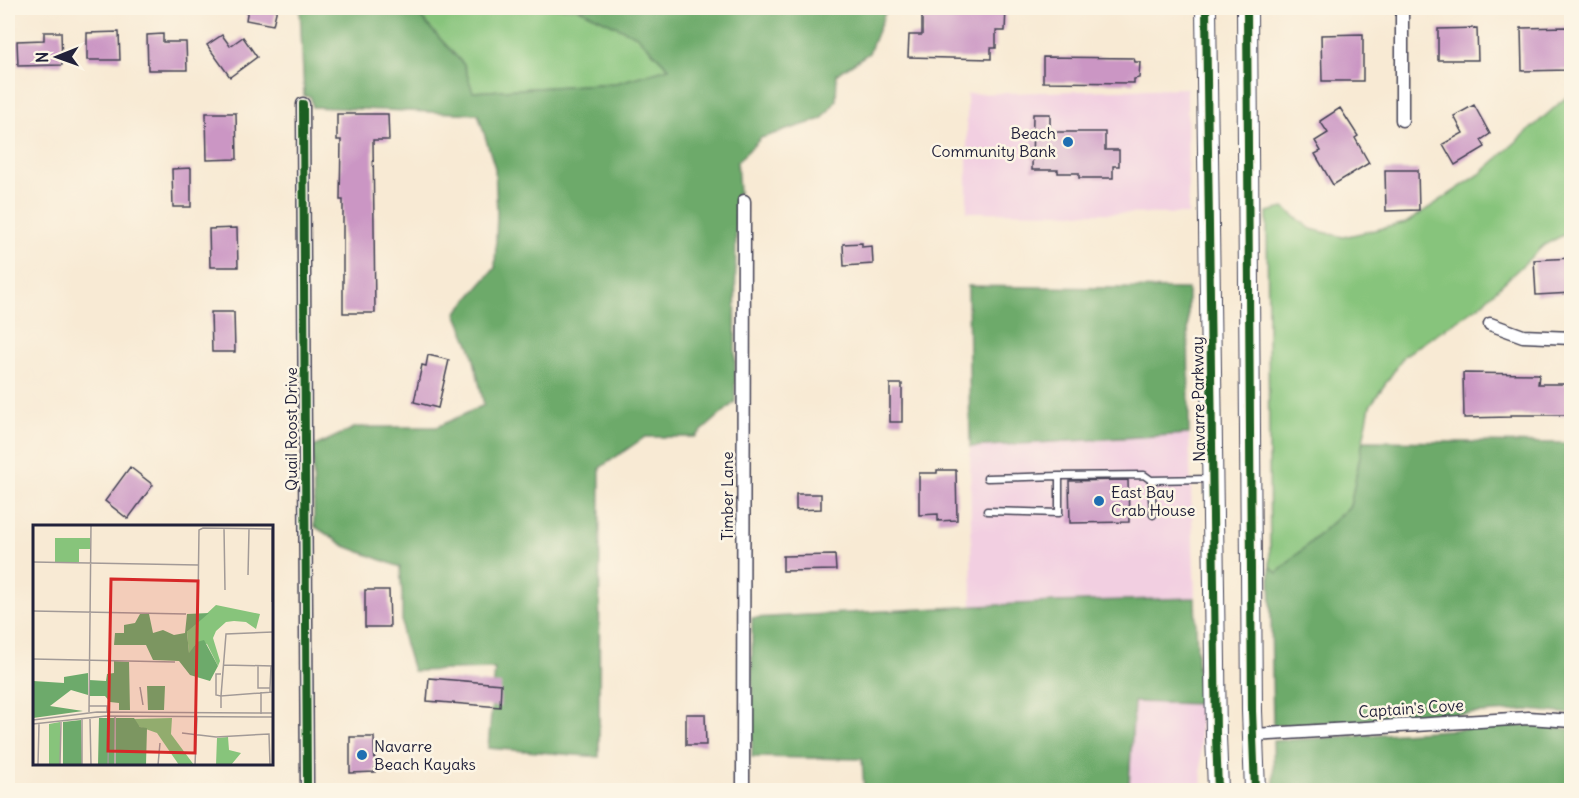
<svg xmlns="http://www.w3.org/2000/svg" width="1579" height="798" viewBox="0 0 1579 798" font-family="Delius,sans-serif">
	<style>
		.built { fill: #f2cfe1 }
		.green { fill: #87c47b; stroke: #54735b; stroke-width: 1.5 }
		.forest { fill: #6daa6b; stroke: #486653; stroke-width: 1.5 }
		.building { fill: #cb96c4 }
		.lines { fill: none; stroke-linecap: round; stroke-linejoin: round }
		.service-casing { stroke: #424052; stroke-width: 9 }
		.minor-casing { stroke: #424052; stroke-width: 15 }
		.trunk-casing { stroke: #424052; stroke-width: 22 }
		.service { stroke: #fff; stroke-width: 6 }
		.minor { stroke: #fff; stroke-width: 12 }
		.trunk { stroke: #fff; stroke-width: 20 }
		.cycleway-casing { stroke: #fcf5e5; stroke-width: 11 }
		.cycleway { stroke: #1b5e20; stroke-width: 8 }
		.poi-dot { fill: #1f6fb2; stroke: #fcf5e5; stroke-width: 2 }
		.labels { text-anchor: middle; stroke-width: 5; stroke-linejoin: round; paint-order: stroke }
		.poi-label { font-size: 16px; fill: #22223b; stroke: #fcf5e5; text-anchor: start }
		.street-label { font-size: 16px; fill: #22223b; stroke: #fcf5e5 }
		.inset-road { fill: none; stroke: #a29a97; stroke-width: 1.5 }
		.view { fill: #d62828; fill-opacity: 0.15; stroke: #d62828; stroke-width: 3 }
		.inset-edge { fill: none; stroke: #22223b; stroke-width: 3 }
	</style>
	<rect width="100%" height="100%" fill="#fcf5e5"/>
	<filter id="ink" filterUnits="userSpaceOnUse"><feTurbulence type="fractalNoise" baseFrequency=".0167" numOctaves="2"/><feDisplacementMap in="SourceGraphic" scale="12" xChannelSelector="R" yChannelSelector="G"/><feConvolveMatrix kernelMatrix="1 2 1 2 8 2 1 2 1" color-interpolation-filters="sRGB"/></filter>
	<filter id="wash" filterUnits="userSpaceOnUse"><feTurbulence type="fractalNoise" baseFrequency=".008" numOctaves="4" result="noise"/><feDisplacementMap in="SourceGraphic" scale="24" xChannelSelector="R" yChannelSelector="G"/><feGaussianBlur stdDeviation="1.35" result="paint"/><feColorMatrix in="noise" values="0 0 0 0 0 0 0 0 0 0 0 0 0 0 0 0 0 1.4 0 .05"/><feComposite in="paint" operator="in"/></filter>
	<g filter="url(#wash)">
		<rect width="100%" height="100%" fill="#f8ead4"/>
		<path class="built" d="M 1187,88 L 1188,214 L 967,212 L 967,94 Z
			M 1189,434 L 1195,598 L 972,607 L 970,447 Z
			M 1134,702 L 1199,704 L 1202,790 L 1107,790 L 1120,785 L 1129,784 Z"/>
		<path class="green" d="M 412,8 L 577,8 L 637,36 L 669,68 L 616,83 L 472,92 L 464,65 Z
			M 1571,93 L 1571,231 L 1544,245 L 1479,306 L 1405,355 L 1370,406 L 1350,506 L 1277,573 L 1270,566 L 1267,212 L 1284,208 L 1311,229 L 1343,237 L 1406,223 L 1480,174 Z"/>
		<path class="forest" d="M 300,8 L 412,8 L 464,65 L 473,92 L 616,83 L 669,68 L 637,36 L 577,8 L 887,8 L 869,53 L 837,74 L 836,101 L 822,119 L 761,138 L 737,162 L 739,193 L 736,194 L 735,402 L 695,437 L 645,437 L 600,468 L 599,757 L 488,748 L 495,669 L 413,671 L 402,634 L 402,594 L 400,567 L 345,546 L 314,526 L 313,447 L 356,427 L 437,427 L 484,405 L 472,351 L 456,313 L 495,268 L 497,213 L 495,168 L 478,114 L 312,107 L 311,97 L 304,96 Z
			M 968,286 L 1188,289 L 1189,434 L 970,447 Z
			M 1363,441 L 1571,443 L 1571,714 L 1528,710 L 1273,726 L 1270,566 L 1277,573 L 1350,506 Z
			M 1195,598 L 1199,704 L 1134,702 L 1129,785 L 1120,785 L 1107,790 L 864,790 L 862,759 L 752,757 L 752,618 L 1055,602 Z
			M 1528,725 L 1571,729 L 1571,790 L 1274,790 L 1273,741 Z"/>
		<g id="blocks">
			<path class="building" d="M 248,8 L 277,8 L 273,25 L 246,20 Z
				M 922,8 L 1006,8 L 1005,31 L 996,31 L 996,48 L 991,48 L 991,59 L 908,57 L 909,35 L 922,35 Z
				M 1567,27 L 1568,70 L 1522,71 L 1521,28 Z
				M 1477,28 L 1478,60 L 1438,60 L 1438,29 Z
				M 44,32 L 61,32 L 62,65 L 18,66 L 17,41 L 44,40 Z
				M 119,32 L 120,60 L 87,60 L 87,33 Z
				M 163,34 L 163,42 L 186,42 L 187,70 L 148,70 L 147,35 Z
				M 1363,34 L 1363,81 L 1322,81 L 1321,35 Z
				M 222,35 L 230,46 L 243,37 L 257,57 L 230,77 L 207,45 Z
				M 1043,57 L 1134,58 L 1135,62 L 1140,62 L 1139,78 L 1134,79 L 1134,83 L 1043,82 Z
				M 1474,105 L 1490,134 L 1481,140 L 1485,147 L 1455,165 L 1443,144 L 1463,133 L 1454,116 Z
				M 1340,108 L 1358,136 L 1355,138 L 1369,163 L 1333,185 L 1315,154 L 1321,151 L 1315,141 L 1328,133 L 1320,121 Z
				M 206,113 L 236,113 L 237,159 L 207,160 Z
				M 337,114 L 388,114 L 389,140 L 373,140 L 375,313 L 343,313 L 343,200 L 340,200 L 341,140 L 337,140 Z
				M 1033,114 L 1050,114 L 1050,132 L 1105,132 L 1105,150 L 1119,150 L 1119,166 L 1113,166 L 1113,178 L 1079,178 L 1079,173 L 1058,173 L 1058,170 L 1032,170 Z
				M 191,168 L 191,207 L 173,207 L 172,169 Z
				M 1385,170 L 1418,170 L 1419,210 L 1386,211 Z
				M 237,228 L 238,267 L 210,267 L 209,229 Z
				M 862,243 L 862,247 L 872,246 L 873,264 L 844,266 L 843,244 Z
				M 1572,258 L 1572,293 L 1536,295 L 1534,260 Z
				M 211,312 L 234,312 L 235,352 L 212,352 Z
				M 428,355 L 449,360 L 438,408 L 414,402 L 422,365 L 426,366 Z
				M 1463,373 L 1539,374 L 1538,384 L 1567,384 L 1567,415 L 1511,415 L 1511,417 L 1464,418 Z
				M 890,384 L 902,384 L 902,422 L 890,422 Z
				M 130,467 L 153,485 L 128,519 L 105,501 Z
				M 937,470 L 956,470 L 957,520 L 938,521 L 938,514 L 919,515 L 919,473 L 937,473 Z
				M 1128,480 L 1129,522 L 1070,523 L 1069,481 Z
				M 796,494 L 821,494 L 821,509 L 796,510 Z
				M 835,555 L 836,570 L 783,571 L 783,556 Z
				M 365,590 L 389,590 L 390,627 L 365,627 Z
				M 429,678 L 501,684 L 500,707 L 427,701 Z
				M 686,714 L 705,714 L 706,745 L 686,745 Z
				M 350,737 L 374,737 L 375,772 L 350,773 Z"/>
		</g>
	</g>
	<g filter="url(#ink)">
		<use href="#blocks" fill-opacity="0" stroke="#424052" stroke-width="1.5"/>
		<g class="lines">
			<g class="service-casing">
				<path id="service" d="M 987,478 L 1059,476
					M 987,511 L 1059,513 L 1059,476 L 1144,475 L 1151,480
					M 1153,515 L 1151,480 L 1209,479"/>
			</g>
			<g class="minor-casing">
				<path id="minor" d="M 303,104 L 307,790
					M 1402,120 L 1402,8
					M 1490,324 L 1523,336 L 1572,338
					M 1253,735 L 1528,718 L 1572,721
					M 743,790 L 744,201"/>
			</g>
			<g class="trunk-casing">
				<path id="trunk" d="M 1206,8 L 1216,735 L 1218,790
					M 1247,8 L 1252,711 L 1255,790"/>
			</g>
			<use href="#service" class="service"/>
			<use href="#minor" class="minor"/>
			<use href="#trunk" class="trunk"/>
			<g class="cycleway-casing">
				<path id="cycleway" d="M 1206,8 L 1216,735 L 1218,790
					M 1247,8 L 1252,711 L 1255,790
					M 303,104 L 307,790"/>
			</g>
			<use href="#cycleway" class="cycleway"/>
		</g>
	</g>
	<g class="poi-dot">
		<circle cx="1068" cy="142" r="6"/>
		<circle cx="1099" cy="501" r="6"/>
		<circle cx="362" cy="755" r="6"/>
	</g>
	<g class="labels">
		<g class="poi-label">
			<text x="1056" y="139" text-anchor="end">Beach<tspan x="1056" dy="18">Community Bank</tspan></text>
			<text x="1111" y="498">East Bay<tspan x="1111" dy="18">Crab House</tspan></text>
			<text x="374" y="752">Navarre<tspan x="374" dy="18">Beach Kayaks</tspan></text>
		</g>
		<g class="street-label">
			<text transform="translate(1198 399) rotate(-91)" y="6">Navarre Parkway</text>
			<text transform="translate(291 429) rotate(-90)" y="6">Quail Roost Drive</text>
			<text transform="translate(727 496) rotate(-90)" y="6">Timber Lane</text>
			<text transform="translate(1411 708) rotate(-4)" y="6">Captain's Cove</text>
		</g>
	</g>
	<g transform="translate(33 525)">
		<rect width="240" height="240" fill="#f8ead4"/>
		<path d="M 22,13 L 57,13 L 57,24 L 46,24 L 46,37 L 22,37 ZM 183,80 L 227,89 L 223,104 L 213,97 L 201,96 L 193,97 L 183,106 L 180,113 L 187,136 L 185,141 L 174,119 L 164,117 L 156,129 L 154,107 ZM 139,193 L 138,209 L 161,240 L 146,240 L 124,208 L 107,202 L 100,194 ZM 27,197 L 27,240 L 16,240 L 16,199 ZM 195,212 L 196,225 L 208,228 L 198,240 L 183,240 L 184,213 Z" fill="#87c47b"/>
		<path d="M 176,88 L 154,107 L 156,128 L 164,117 L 171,115 L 185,141 L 177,156 L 157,150 L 146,136 L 120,135 L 113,120 L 81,120 L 82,108 L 91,108 L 91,100 L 102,98 L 107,89 L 116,89 L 120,108 L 130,105 L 141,110 L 152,108 L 154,89 ZM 81,136 L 96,137 L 97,185 L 86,185 L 86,178 L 77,177 L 72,171 L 56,171 L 56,155 L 73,156 L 74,149 L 81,148 ZM 55,148 L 55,170 L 38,165 L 17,181 L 50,186 L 0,193 L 0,156 L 31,158 L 31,152 ZM 114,161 L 132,161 L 131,185 L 115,185 ZM 66,193 L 82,193 L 81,240 L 65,240 ZM 83,193 L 101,193 L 107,202 L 114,203 L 113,240 L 83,240 ZM 48,195 L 49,240 L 30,240 L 30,197 Z" fill="#6daa6b"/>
		<path class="inset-road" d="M 191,3 L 192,65M 0,37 L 165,40M 215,50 L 216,4M 165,77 L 166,5 L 170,3 L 239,4 L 239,77M 0,86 L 153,89M 240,107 L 193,109 L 188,171 L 240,167M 0,134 L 142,137M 190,140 L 240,141M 225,141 L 225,163 L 237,163 L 237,167M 188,149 L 183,149 L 183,170 L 188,171 L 188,183M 107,162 L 110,180M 237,163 L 238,141M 228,167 L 228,189M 56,181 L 74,181 L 74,187M 56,187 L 58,0M 49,194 L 49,240M 57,194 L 58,240M 0,195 L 64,187 L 240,188M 0,199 L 73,191 L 240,192M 149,208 L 183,212 L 236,209 L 237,240M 5,240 L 6,199M 27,240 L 28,197M 75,240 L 76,191M 82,240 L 82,191M 125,240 L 127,218M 162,240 L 164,192"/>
		<path class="view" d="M 78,54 L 165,56 L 162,228 L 75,226 Z"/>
		<rect width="240" height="240" class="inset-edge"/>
	</g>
	<rect width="1579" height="798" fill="none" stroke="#fcf5e5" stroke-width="30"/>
	<g transform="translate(57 57) rotate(269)" stroke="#fcf5e5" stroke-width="4.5" paint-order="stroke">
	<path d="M0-4.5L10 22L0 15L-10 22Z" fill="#22223b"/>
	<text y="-9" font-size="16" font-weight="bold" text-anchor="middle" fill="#22223b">N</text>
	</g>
</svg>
